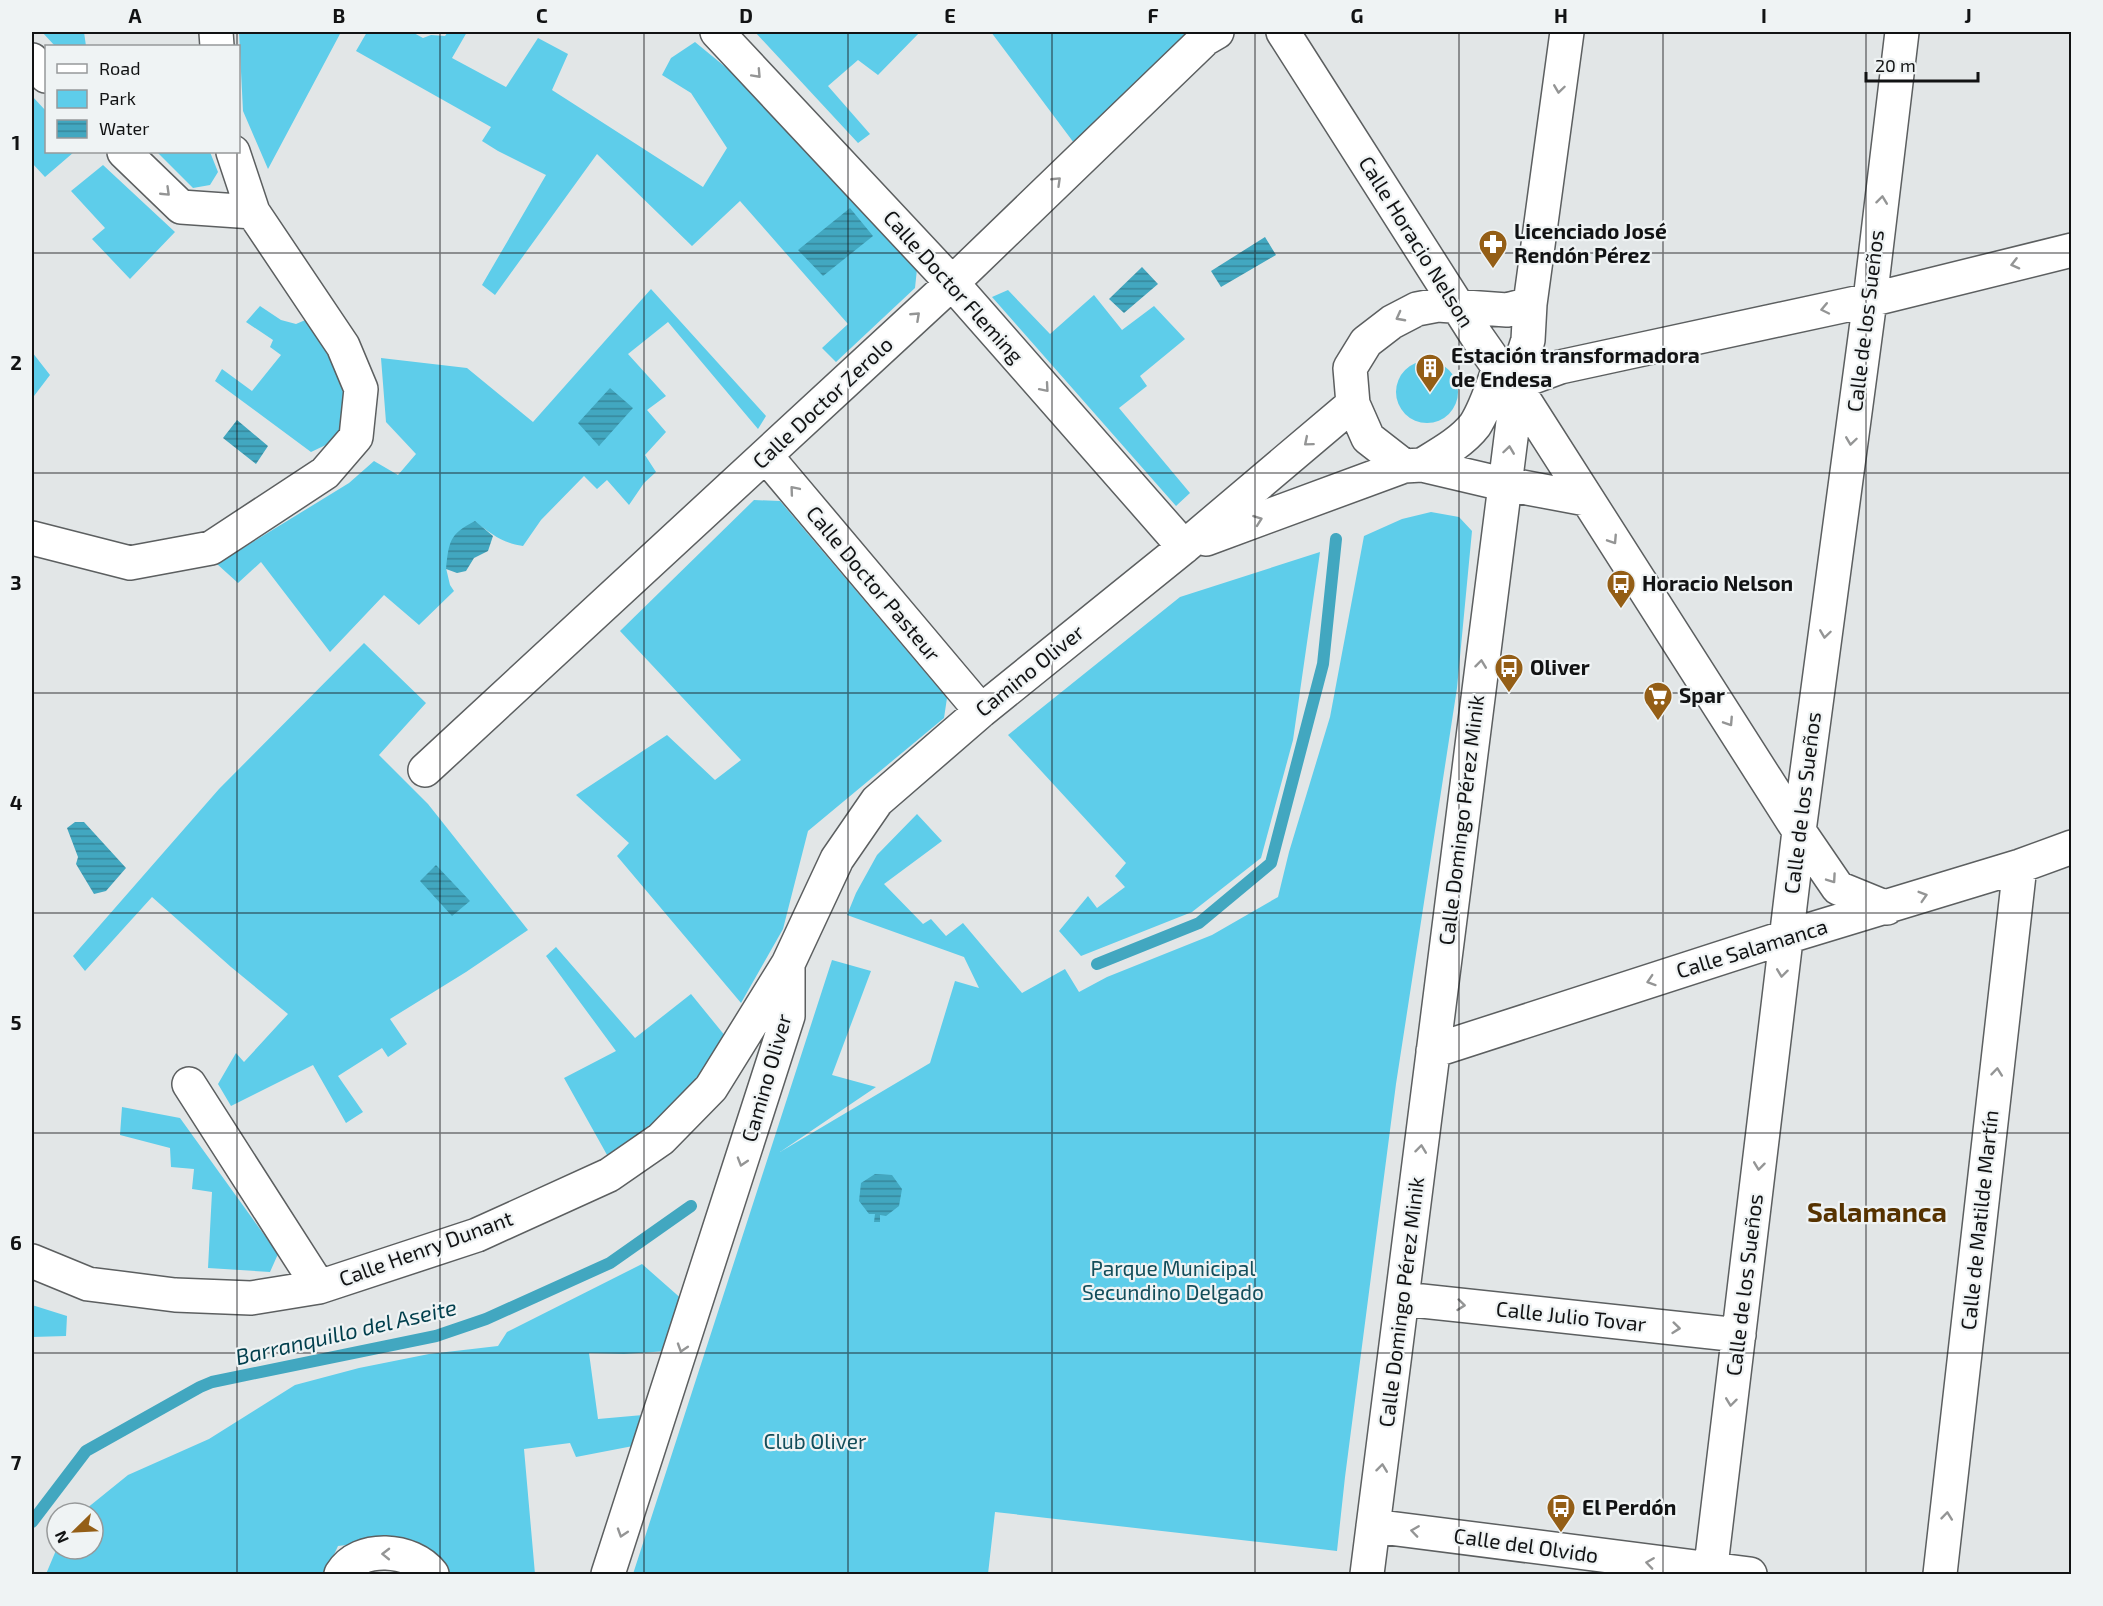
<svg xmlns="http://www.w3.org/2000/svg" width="2103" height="1606" viewBox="0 0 2103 1606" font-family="'Exo 2',sans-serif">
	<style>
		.green { fill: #5ecdea }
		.water { fill: url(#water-rules) }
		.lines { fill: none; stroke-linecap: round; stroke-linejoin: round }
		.stream { stroke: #42a7c0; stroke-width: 12 }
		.minor-casing { stroke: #5c5f60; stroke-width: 36 }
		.minor { stroke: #fff; stroke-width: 33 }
		.oneway { stroke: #949595 }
		.grid { fill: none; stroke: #121314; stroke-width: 1.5; stroke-opacity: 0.55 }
		.labels { text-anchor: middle; stroke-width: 4.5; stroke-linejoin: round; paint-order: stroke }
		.poi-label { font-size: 21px; font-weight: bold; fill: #121314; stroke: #eff3f4; text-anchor: start }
		.street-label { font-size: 21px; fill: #121314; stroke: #eff3f4 }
		.park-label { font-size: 21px; fill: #134d5a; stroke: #eff3f4 }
		.water-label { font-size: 22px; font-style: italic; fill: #003e4c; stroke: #eff3f4 }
		.district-label { font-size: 27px; font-weight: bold; fill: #563200; stroke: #eff3f4 }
		.neatline { fill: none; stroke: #121314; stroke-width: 2 }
		.grid-label { font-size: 20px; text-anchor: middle; font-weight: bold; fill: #121314 }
	</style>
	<defs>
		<pattern id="water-rules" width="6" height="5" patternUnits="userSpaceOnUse" patternTransform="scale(1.5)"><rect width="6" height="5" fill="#42a7c0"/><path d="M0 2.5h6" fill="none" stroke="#36879b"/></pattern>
	</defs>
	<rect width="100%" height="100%" fill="#e2e6e7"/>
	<path class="green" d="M 42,32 L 84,32 L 86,46 L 55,46 Z
		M 239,32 L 341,32 L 268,169 L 243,111 Z
		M 367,32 L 412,32 L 423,38 L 431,35 L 445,36 L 448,32 L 467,32 L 452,58 L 506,87 L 538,38 L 568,54 L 552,90 L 703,187 L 727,148 L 691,93 L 662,75 L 671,58 L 695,42 L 785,116 L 917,269 L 915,288 L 836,362 L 822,348 L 848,324 L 740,201 L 692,246 L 597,154 L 495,295 L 482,285 L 546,175 L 498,151 L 482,141 L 491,127 L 356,51 Z
		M 755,32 L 920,32 L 878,75 L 858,60 L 828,86 L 870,134 L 858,143 Z
		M 991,32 L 1188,32 L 1074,143 Z
		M 32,96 L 46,111 L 46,152 L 74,152 L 45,177 L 32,163 Z
		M 157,152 L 210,152 L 218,172 L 210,185 L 193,188 Z
		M 103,165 L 175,232 L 130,279 L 92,239 L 105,228 L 71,191 Z
		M 651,289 L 766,416 L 758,429 L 668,322 L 628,354 L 666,396 L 647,410 L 666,432 L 645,455 L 656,472 L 644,483 L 629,505 L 607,480 L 597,489 L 584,476 L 541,520 L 523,546 C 502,543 492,534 475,522 L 446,568 L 450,585 L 454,591 L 419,625 L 384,595 L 330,652 L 261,562 L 238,583 L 217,564 L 349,483 L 374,461 L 398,475 L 416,454 L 386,422 L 381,358 L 467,368 L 533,422 Z
		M 1008,290 L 1050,334 L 1094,295 L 1122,330 L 1154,306 L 1185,339 L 1140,376 L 1147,386 L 1119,408 L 1190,493 L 1176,506 L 992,297 Z
		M 260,306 L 281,320 L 296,324 L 310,318 L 340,381 L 346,404 L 344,424 L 330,443 L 311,452 L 215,381 L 222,369 L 252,391 L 281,355 L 270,347 L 273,340 L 246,322 Z
		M 32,352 L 50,375 L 34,396 L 32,394 Z
		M1396 392a31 31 0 1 1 62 0a31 31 0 1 1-62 0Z
		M 754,500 L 780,501 L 947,698 L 944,718 L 808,831 L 783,929 L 741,1003 L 617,856 L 629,843 L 576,795 L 667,735 L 715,780 L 741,760 L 620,631 Z
		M 1431,512 L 1459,517 L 1472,531 L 1457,688 L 1396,1084 L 1345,1477 L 1337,1551 L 995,1512 L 988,1574 L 633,1574 L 832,960 L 871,971 L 832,1075 L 876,1087 L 780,1152 L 930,1063 L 955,981 L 979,988 L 964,957 L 847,915 L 856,893 L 877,855 L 917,814 L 942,841 L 884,884 L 923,924 L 931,919 L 946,936 L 963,923 L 1022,993 L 1065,969 L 1079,992 L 1107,977 L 1212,935 L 1278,897 L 1289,852 L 1330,717 L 1364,536 L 1402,519 Z
		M 1320,552 L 1293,740 L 1261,858 L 1192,912 L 1081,956 L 1059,931 L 1088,896 L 1097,908 L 1125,887 L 1115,876 L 1126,863 L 1008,735 L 1180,597 Z
		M 364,643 L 426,703 L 379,755 L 428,804 L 528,930 L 466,972 L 390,1019 L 407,1044 L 388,1057 L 382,1048 L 338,1076 L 363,1112 L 346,1123 L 313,1065 L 231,1106 L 218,1084 L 236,1053 L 244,1062 L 288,1014 L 231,967 L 152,897 L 85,971 L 73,956 L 219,789 Z
		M 556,947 L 635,1038 L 691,994 L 726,1037 L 692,1084 L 664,1115 L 611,1162 L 564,1078 L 616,1051 L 546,956 Z
		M 122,1107 L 180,1118 L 278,1254 L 270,1272 L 208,1268 L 212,1192 L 192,1189 L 194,1169 L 171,1167 L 170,1148 L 120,1135 Z
		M 642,1264 L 684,1301 L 668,1351 L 624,1354 L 589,1353 L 598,1419 L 643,1415 L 633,1446 L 576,1457 L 570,1443 L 524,1449 L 535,1574 L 451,1574 L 435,1557 L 404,1538 L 338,1546 L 325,1574 L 46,1574 L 57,1548 L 93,1549 L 93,1513 L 81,1513 L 128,1475 L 209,1439 L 295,1385 L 359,1368 L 429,1354 L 498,1346 L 507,1332 Z
		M 32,1305 L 67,1316 L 66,1336 L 32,1337 Z"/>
	<path class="water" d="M 850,208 L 873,236 L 823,276 L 798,250 Z
		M 1265,237 L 1276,255 L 1221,287 L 1211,271 Z
		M 1142,267 L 1158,284 L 1124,313 L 1109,299 Z
		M 610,388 L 633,408 L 599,446 L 578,423 Z
		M 237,420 L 268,446 L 256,464 L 223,438 Z
		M 475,521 L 493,536 L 488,551 L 474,558 L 466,571 L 457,573 L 446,569 C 449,542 449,534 475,521 Z
		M 75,822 L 84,822 L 126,868 L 106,891 L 94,894 L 76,864 L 78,857 L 67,828 Z
		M 436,865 L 470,901 L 452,916 L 420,881 Z
		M 875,1174 L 892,1175 L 902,1189 L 899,1206 L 886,1216 L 880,1215 L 880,1222 L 874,1222 L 875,1214 L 869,1214 L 859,1201 L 861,1183 Z"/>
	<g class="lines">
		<path class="stream" d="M 1097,964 L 1199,923 L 1271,863 L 1323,664 L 1336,539
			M 32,1522 L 86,1451 L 200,1387 L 212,1382 L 436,1336 L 486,1319 L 610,1263 L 691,1206"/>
		<g class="minor-casing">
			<path id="minor" d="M 216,32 L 217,46
				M 717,32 L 952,283 L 1184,547
				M 1283,32 L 1478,338 L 1499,368 L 1514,384 L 1799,831 L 1838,888 L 1887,908
				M 32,60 L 46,76
				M 124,152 L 181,207 L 253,212
				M 1530,304 L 1507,310 L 1438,305 L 1417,309 L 1392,322 L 1366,342 L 1350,368 L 1353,404 L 1368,438 L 1404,466 L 1422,465 L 1490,481 L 1586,499
				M 1514,384 L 1560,367 L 1870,300 L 2072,250
				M 766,456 L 981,711
				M 1422,465 C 1440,454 1462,442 1475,425 C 1486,408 1492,387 1499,368
				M 32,538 L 130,563 L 211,548 L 325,473 L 356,437 L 361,389 L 343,346 L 253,212 L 233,152
				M 1206,539 L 1404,466
				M 425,770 L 952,283 L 1205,39 L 1217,32
				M 1433,1051 L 1786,937 L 2020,866 L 2072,847
				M 189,1084 L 319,1287
				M 32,1261 L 88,1284 L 175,1295 L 251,1298 L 319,1287 L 477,1235 L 609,1175 L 661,1139 L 711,1088 L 788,964
				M 1403,1299 L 1739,1335
				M 1373,1526 L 1750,1574
				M 341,1574 C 359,1544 412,1548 432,1574
				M 608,1574 L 788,1016 L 788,964 L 837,859 L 877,801 L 981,711 L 1184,547 L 1353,404
				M 1367,1574 L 1513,422 L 1514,384 L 1528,340 L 1530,304 L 1567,32
				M 1710,1574 L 1799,831 L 1870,300 L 1902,32
				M 1940,1574 L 2020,866"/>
		</g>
		<use href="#minor" class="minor"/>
	</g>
	<defs><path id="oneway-chevron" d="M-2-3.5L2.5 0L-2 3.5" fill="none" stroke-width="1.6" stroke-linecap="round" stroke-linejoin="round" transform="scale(1.5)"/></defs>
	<g class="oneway">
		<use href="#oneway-chevron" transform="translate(757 74) rotate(47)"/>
		<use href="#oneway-chevron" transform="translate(1559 89) rotate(98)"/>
		<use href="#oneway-chevron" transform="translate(1057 181) rotate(-44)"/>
		<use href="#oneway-chevron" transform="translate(166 192) rotate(44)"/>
		<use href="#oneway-chevron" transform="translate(1882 200) rotate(-83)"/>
		<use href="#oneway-chevron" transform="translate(2015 264) rotate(166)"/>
		<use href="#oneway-chevron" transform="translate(1825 309) rotate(168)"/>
		<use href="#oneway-chevron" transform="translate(916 316) rotate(-43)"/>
		<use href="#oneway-chevron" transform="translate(1400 317) rotate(152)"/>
		<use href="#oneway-chevron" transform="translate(1045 388) rotate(49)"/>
		<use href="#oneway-chevron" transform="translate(1851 441) rotate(98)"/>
		<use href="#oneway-chevron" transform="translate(1308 442) rotate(140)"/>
		<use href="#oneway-chevron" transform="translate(1509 450) rotate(-82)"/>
		<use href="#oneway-chevron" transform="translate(794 490) rotate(-130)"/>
		<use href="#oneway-chevron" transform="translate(1258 520) rotate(-20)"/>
		<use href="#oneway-chevron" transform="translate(1613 540) rotate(57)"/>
		<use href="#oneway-chevron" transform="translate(1825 634) rotate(98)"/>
		<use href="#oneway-chevron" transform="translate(1481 664) rotate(-83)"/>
		<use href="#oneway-chevron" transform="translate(1729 722) rotate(57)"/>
		<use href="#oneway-chevron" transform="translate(1832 879) rotate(55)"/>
		<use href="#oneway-chevron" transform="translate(1923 896) rotate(-17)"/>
		<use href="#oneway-chevron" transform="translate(1782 973) rotate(97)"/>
		<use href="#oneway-chevron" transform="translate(1651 981) rotate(162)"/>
		<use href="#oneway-chevron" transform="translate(1997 1072) rotate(-84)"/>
		<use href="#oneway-chevron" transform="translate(1421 1149) rotate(-83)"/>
		<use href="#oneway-chevron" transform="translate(742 1162) rotate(107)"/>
		<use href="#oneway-chevron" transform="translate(1759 1166) rotate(97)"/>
		<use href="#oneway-chevron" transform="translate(1461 1305) rotate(6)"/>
		<use href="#oneway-chevron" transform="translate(1676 1328) rotate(6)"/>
		<use href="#oneway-chevron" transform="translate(682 1348) rotate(108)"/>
		<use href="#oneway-chevron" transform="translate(1731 1402) rotate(97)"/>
		<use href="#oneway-chevron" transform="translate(1382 1468) rotate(-83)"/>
		<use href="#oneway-chevron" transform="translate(1947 1516) rotate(-84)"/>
		<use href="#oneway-chevron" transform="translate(1415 1531) rotate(-172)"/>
		<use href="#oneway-chevron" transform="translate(622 1533) rotate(108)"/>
		<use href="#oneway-chevron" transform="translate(386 1554) rotate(-179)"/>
		<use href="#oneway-chevron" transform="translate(1650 1563) rotate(-172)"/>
	</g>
	<path class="grid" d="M 237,32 L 237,46M 440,32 L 440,1574M 644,32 L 644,1574M 848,32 L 848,1574M 1052,32 L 1052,1574M 1255,32 L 1255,1574M 1459,32 L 1459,1574M 1663,32 L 1663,1574M 1866,32 L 1866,1574M 237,152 L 237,1574M 32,253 L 2072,253M 32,473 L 2072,473M 32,693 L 2072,693M 32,913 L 2072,913M 32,1133 L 2072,1133M 32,1353 L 2072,1353"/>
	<defs>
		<g id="pharmacy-pin" transform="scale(1.5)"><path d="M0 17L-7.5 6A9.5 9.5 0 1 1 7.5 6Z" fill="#945e16" stroke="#eff3f4"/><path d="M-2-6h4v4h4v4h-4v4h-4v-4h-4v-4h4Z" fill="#fff"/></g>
		<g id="building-pin" transform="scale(1.5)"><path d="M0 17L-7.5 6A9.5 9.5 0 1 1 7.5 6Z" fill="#945e16" stroke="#eff3f4"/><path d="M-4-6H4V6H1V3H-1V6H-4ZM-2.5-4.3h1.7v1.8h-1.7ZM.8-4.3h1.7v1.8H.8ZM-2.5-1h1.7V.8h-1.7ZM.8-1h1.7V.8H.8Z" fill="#fff"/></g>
		<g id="bus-pin" transform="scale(1.5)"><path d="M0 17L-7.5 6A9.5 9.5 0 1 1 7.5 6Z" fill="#945e16" stroke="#eff3f4"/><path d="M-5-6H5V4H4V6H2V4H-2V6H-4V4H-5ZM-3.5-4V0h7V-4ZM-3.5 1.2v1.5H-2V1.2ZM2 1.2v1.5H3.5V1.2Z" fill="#fff"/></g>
		<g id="supermarket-pin" transform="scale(1.5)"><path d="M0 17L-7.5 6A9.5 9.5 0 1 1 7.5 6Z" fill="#945e16" stroke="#eff3f4"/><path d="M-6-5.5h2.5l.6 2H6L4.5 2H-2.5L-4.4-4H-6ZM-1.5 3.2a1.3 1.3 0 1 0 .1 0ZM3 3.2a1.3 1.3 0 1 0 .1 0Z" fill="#fff"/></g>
	</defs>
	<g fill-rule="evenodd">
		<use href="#pharmacy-pin" x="1493" y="244"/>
		<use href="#building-pin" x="1430" y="368"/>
		<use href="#bus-pin" x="1621" y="584"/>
		<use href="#bus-pin" x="1509" y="668"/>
		<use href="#supermarket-pin" x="1658" y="696"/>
		<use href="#bus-pin" x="1561" y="1508"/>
	</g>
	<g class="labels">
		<g class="poi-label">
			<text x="1514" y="239">Licenciado José<tspan x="1514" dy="24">Rendón Pérez</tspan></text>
			<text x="1451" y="363">Estación transformadora<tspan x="1451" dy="24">de Endesa</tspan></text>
			<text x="1642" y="591">Horacio Nelson</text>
			<text x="1530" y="675">Oliver</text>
			<text x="1679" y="703">Spar</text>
			<text x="1582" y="1515">El Perdón</text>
		</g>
		<g class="street-label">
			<text transform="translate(1416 242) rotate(58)" y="7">Calle Horacio Nelson</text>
			<text transform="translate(953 287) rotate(48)" y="7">Calle Doctor Fleming</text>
			<text transform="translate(1866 321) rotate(-83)" y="7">Calle de los Sueños</text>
			<text transform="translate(823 403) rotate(-43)" y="7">Calle Doctor Zerolo</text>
			<text transform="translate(873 584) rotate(50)" y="7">Calle Doctor Pasteur</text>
			<text transform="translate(1030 671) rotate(-39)" y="7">Camino Oliver</text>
			<text transform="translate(1803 803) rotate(-83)" y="7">Calle de los Sueños</text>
			<text transform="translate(1462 820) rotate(-83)" y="7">Calle Domingo Pérez Minik</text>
			<text transform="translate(1752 949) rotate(-17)" y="7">Calle Salamanca</text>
			<text transform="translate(767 1078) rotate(-74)" y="7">Camino Oliver</text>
			<text transform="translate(1980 1220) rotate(-84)" y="7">Calle de Matilde Martín</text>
			<text transform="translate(426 1249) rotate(-20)" y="7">Calle Henry Dunant</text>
			<text transform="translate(1745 1285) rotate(-83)" y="7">Calle de los Sueños</text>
			<text transform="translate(1402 1302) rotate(-83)" y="7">Calle Domingo Pérez Minik</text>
			<text transform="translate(1571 1317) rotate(6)" y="7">Calle Julio Tovar</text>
			<text transform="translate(1526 1546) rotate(8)" y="7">Calle del Olvido</text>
		</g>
		<g class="park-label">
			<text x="1173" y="1276">Parque Municipal<tspan x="1173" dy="24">Secundino Delgado</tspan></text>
			<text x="815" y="1449">Club Oliver</text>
		</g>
		<g class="water-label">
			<text transform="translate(346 1332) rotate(-13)" y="8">Barranquillo del Aseite</text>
		</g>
		<g class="district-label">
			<text x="1877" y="1222">Salamanca</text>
		</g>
	</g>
	<rect width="2103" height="1606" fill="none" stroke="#eff3f4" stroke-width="66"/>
	<rect x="45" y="45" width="195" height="108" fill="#eff3f4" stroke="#97999a" stroke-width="1.5"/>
	<rect x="57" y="64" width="30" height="9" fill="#ffffff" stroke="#97999a" stroke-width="1.5"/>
	<text x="99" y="75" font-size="18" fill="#121314">Road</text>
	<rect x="57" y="90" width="30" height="18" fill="#5ecdea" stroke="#97999a" stroke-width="1.5"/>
	<text x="99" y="105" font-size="18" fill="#121314">Park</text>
	<rect x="57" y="120" width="30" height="18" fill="url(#water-rules)" stroke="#97999a" stroke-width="1.5"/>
	<text x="99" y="135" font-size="18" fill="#121314">Water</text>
	<g transform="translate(75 1531) rotate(246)"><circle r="28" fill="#eff3f4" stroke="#97999a" stroke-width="1.5"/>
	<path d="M0-4.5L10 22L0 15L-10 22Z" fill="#945e16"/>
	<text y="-9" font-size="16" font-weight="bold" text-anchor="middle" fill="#121314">N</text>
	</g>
	<path d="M1866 72v9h112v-9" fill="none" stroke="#121314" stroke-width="3"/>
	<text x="1875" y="72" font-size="18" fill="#121314" stroke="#eff3f4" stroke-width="4.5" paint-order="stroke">20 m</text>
	<rect x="33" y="33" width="2037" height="1540" class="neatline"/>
	<g class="grid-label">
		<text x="135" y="23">A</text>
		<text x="339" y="23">B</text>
		<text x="542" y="23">C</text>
		<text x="746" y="23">D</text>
		<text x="950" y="23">E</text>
		<text x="1153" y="23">F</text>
		<text x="1357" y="23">G</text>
		<text x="1561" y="23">H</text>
		<text x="1764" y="23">I</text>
		<text x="1968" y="23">J</text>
		<text x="16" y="150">1</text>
		<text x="16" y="370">2</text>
		<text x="16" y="590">3</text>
		<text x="16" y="810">4</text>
		<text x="16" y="1030">5</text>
		<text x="16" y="1250">6</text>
		<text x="16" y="1470">7</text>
	</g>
</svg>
